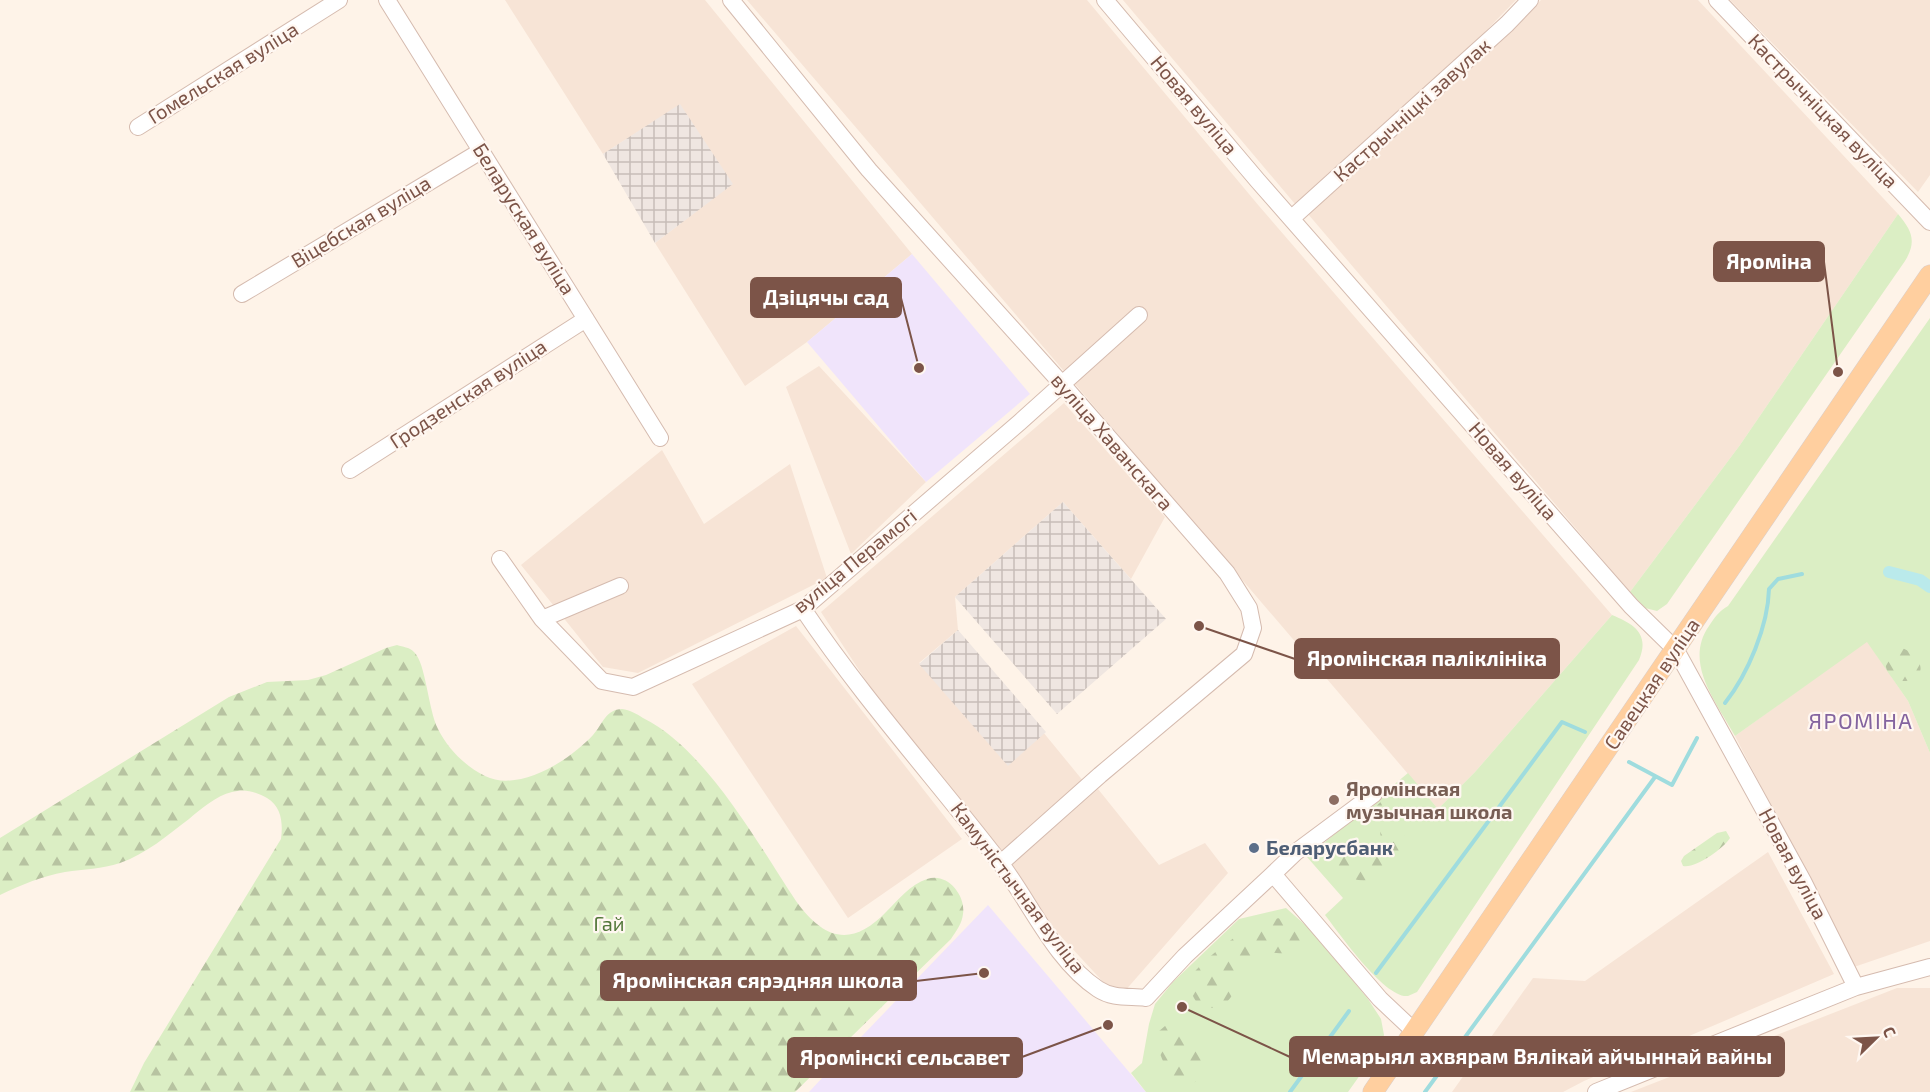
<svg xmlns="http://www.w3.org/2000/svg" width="1930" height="1092" viewBox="0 0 1930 1092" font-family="'Exo 2',sans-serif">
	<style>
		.residential { fill: #f7e4d6 }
		.industrial { fill: url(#industrial-grid) }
		.education { fill: #f0e4fb }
		.green { fill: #dbeec4 }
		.forest { fill: url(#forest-firs) }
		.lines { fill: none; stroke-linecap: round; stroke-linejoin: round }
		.stream { stroke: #9fdcde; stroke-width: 4 }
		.canal { stroke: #baeaeb; stroke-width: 12 }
		.minor-casing { stroke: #d5bbaf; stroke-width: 18 }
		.major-casing { stroke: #dacfcc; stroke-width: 21 }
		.minor { stroke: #fff; stroke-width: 16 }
		.major { stroke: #ffcf9f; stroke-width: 20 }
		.education-dot { fill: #8d6e63; stroke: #fff7f1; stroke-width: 2 }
		.service-dot { fill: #5c6f8a; stroke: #fff7f1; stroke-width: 2 }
		.labels { text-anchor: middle; stroke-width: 4.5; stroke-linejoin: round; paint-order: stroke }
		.street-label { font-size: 20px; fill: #7c5448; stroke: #fff7f1 }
		.education-label { font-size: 20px; font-weight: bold; fill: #785e54; stroke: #fff7f1; text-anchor: start }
		.service-label { font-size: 20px; font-weight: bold; fill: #4e5e75; stroke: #fff7f1; text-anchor: start }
		.park-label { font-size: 20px; fill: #53773a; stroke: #fff7f1 }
		.quarter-label { font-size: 22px; letter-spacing: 1.5px; fill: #84649f; stroke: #fff7f1 }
		.leader { fill: none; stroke: #7c5448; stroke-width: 2 }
		.callout-dot { fill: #7c5448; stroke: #fff7f1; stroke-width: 2 }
		.callout { fill: #7c5448; stroke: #7c5448; stroke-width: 2 }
		.callout-label { font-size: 21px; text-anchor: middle; font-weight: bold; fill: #fff }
	</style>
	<defs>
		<pattern id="industrial-grid" width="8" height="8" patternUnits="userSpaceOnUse" patternTransform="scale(1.5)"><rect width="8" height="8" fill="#efe6e1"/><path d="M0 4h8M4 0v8" fill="none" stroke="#c7bdb8"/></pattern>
		<pattern id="forest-firs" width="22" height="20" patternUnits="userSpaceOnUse" patternTransform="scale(1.5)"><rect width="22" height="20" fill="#dbeec4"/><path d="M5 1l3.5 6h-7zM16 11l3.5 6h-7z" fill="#b7c3a1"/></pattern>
	</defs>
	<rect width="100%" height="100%" fill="#fef3e8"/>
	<path class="residential" d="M 505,0 L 705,0 L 912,254 L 807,342 L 745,386 L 655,243 L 732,184 L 680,105 L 603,154 Z
		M 747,0 L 1087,0 L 1259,206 L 1612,615 L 1475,772 L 1438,809 Z
		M 1123,0 L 1516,0 L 1474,43 L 1295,204 Z
		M 1541,0 L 1698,0 L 1898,214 L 1740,445 L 1630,592 L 1308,214 L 1521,22 Z
		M 1730,0 L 1930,0 L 1930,175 L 1918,192 Z
		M 819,366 L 926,482 L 851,554 L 786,387 Z
		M 1064,403 L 1165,517 L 1131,579 L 1063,502 L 955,597 L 958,630 L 919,663 L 1043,732 L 1084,782 L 1000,855 L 880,702 L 821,612 Z
		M 662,450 L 704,524 L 790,464 L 827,578 L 638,673 L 603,667 L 521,565 Z
		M 796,626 L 962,839 L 848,918 L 692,684 Z
		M 1867,641 L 1908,701 L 1930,753 L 1930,941 L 1854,967 L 1735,736 Z
		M 1098,789 L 1159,865 L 1205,843 L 1228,873 L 1124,992 L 1106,985 L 1055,930 L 1011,866 Z
		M 1768,852 L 1834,974 L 1584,1081 L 1563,1092 L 1452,1092 L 1533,978 L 1585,981 Z
		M 1897,988 L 1930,988 L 1930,1092 L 1631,1092 Z"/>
	<path class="industrial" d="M 680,104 L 733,184 L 655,243 L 603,154 Z
		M 1063,502 L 1166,619 L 1057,714 L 955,597 Z
		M 958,630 L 1046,732 L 1008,766 L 919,664 Z"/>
	<path class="education" d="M 912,254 L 1030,394 L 926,482 L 807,342 Z
		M 988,905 L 1146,1092 L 809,1092 L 836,1063 Z"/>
	<path class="green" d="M 1898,214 C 1912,231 1917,241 1905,261 L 1667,604 L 1657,611 L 1645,608 L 1630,592 L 1740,445 Z
		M 1930,318 L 1930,753 L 1908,701 L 1867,642 L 1735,736 C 1717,703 1683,663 1709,626 C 1715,617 1719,611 1728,606 Z
		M 1612,615 C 1634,624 1650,634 1639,660 L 1417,992 C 1414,993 1411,995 1408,996 C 1385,999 1339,933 1325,915 L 1343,898 L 1307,857 L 1408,773 L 1438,809 L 1475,772 Z
		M 1286,908 L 1311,930 L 1368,999 L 1381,1019 L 1384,1035 L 1380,1047 L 1348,1092 L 1146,1092 L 1131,1073 L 1142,1063 L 1149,1024 L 1155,1004 L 1173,982 L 1239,919 Z"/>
	<path class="forest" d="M 397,645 C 403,647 409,647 414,652 C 426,663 428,709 438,729 C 448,749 465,766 485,776 C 519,793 570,760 593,735 C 602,725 606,709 622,709 C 630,710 637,714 643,718 C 705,748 758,844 796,901 C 824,940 852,948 887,911 C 899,899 910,885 927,879 C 947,872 966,895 963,914 C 962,924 956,931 951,939 L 795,1092 L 130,1092 L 144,1063 L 281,839 C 283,824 282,807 267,798 C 256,792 245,788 232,792 C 216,796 202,808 189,819 C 168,835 146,854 120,863 C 102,869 84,869 65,872 C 42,876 21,885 0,895 L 0,838 L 229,697 L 267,682 L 308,680 L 326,675 L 386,648 Z
		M 1901,648 C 1915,651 1930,670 1913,679 C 1888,690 1872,653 1901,648 Z
		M 1391,797 L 1399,800 C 1423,831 1380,915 1335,865 L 1335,855 C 1347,842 1363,856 1379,843 C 1387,824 1359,808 1391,797 Z
		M 1726,831 L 1730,838 C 1723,849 1695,869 1683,866 L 1681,861 L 1684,856 L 1717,833 Z
		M 1282,918 L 1301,927 C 1303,933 1304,938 1300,944 C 1289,963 1268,945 1254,957 C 1236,973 1236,1022 1198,1004 C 1193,997 1188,988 1191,978 C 1196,964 1249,925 1263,920 C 1269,918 1276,919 1282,918 Z
		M 1165,1026 C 1205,1023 1231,1081 1182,1085 C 1169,1080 1153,1045 1158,1032 Z"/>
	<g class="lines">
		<path class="stream" d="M 1725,703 C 1748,674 1768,626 1769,589 L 1778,579 L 1802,574
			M 1629,762 L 1672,785 L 1697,738
			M 1376,973 L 1562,722 L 1585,732
			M 1290,1092 L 1349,1011
			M 1425,1092 L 1655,777"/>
		<path class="canal" d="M 1889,572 L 1920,580 L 1930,587"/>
		<g class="minor-casing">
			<path id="minor" d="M 387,0 L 660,438
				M 731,0 L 869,170 L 1062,384 L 1227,573 L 1249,608 L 1253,628 L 1244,654 L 1100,775 L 1001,863
				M 1105,0 L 1258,181 L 1631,606 L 1676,650 L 1803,881 L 1856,987
				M 1717,0 L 1930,222
				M 138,127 L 339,0
				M 1292,218 L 1507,24 L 1530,0
				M 242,294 L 481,151
				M 350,470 L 586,319
				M 500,559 L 542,619
				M 620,586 L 542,619 L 602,681 L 633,687 L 803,609 L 1020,422 L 1139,315
				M 803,609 C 862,697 933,776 998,860 C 1030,901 1054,960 1098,989 C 1113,999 1129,996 1146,998 L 1185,956 L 1273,874 L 1380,999 L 1415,1032
				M 1273,874 L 1296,852 L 1374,794
				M 1596,1092 L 1856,987 L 1930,967"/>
		</g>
		<g class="major-casing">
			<path id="major" d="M 1373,1092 L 1930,275"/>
		</g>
		<use href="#minor" class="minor"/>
		<use href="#major" class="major"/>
	</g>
	<circle class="education-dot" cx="1334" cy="800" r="6"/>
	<circle class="service-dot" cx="1254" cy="848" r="6"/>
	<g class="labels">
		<g class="street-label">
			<text transform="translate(223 73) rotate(-32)" y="7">Гомельская вуліца</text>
			<text transform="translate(1194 105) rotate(50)" y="7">Новая вуліца</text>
			<text transform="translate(1412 110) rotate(-42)" y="7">Кастрычніцкі завулак</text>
			<text transform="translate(1823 111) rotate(46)" y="7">Кастрычніцкая вуліца</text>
			<text transform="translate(524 219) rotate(58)" y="7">Беларуская вуліца</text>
			<text transform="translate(361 222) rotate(-31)" y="7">Віцебская вуліца</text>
			<text transform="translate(468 394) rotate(-33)" y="7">Гродзенская вуліца</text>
			<text transform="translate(1112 442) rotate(49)" y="7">вуліца Хаванскага</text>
			<text transform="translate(1513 471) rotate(49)" y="7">Новая вуліца</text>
			<text transform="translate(855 561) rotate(-39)" y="7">вуліца Перамогі</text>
			<text transform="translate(1652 684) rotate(-56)" y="7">Савецкая вуліца</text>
			<text transform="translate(1793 864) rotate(62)" y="7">Новая вуліца</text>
			<text transform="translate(1018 888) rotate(53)" y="7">Камуністычная вуліца</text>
		</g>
		<g class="education-label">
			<text x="1346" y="796">Яромінская<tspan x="1346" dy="23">музычная школа</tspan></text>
		</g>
		<g class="service-label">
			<text x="1266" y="855">Беларусбанк</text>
		</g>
		<g class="park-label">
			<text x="609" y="931">Гай</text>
		</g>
		<g class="quarter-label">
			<text x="1861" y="729">ЯРОМІНА</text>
		</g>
	</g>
	<path class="leader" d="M1838 372L1824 262M919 368L901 298M1199 626L1295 659M984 973L916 981M1182 1007L1290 1057M1108 1025L1022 1057"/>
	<g class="callout-dot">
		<circle cx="1838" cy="372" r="6"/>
		<circle cx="919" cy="368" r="6"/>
		<circle cx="1199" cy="626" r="6"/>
		<circle cx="984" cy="973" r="6"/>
		<circle cx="1182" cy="1007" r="6"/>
		<circle cx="1108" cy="1025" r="6"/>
	</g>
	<g class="callout">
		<rect x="1714" y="242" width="110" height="39" rx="6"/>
		<rect x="751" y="278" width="150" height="39" rx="6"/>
		<rect x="1295" y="639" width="264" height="39" rx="6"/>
		<rect x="601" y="961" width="315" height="39" rx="6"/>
		<rect x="1290" y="1037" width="494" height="39" rx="6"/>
		<rect x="788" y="1038" width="234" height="39" rx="6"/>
	</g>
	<g class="callout-label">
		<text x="1769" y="269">Яроміна</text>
		<text x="826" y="305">Дзіцячы сад</text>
		<text x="1427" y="666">Яромінская паліклініка</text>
		<text x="758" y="988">Яромінская сярэдняя школа</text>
		<text x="1537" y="1064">Мемарыял ахвярам Вялікай айчыннай вайны</text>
		<text x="905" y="1065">Яромінскі сельсавет</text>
	</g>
	<g transform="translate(1876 1038) rotate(66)" stroke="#fff7f1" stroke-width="4.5" paint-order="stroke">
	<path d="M0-4.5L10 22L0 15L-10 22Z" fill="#7c5448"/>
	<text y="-9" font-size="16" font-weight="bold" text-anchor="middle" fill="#7c5448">С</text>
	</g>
</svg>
